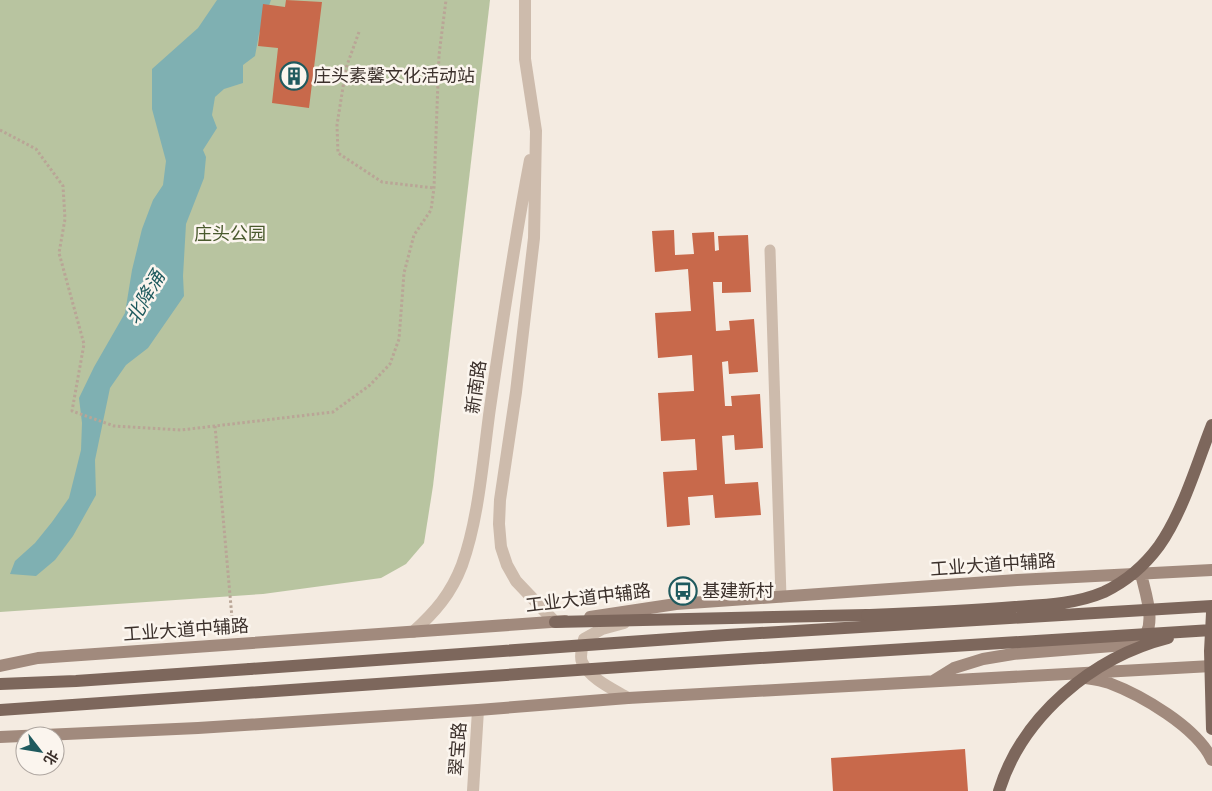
<svg xmlns="http://www.w3.org/2000/svg" width="1212" height="791" viewBox="0 0 1212 791" font-family="'Open Sans','Noto Sans SC',sans-serif">
	<style>
		.green { fill: #b8c4a0 }
		.water { fill: #7fb0b2 }
		.building { fill: #c8694b }
		.lines { fill: none; stroke-linecap: round; stroke-linejoin: round }
		.path { stroke: #b9a596; stroke-width: 3; stroke-dasharray: 2.5 2.5; stroke-linecap: butt }
		.service { stroke: #cdbbac; stroke-width: 11 }
		.tertiary { stroke: #cdbbac; stroke-width: 12 }
		.secondary { stroke: #a18a7d; stroke-width: 12 }
		.primary { stroke: #7d675c; stroke-width: 12 }
		.primary-bridge { stroke: #7d675c; stroke-width: 12 }
		.labels { text-anchor: middle; stroke-width: 5; stroke-linejoin: round; paint-order: stroke }
		.poi-label { font-size: 18px; fill: #3b302b; stroke: #fbf5ee; text-anchor: start }
		.park-label { font-size: 18px; fill: #4a5a2e; stroke: #fbf5ee }
		.street-label { font-size: 18px; fill: #3b302b; stroke: #fbf5ee }
		.water-label { font-size: 19px; font-style: italic; fill: #1f5a5e; stroke: #fbf5ee }
	</style>
	<rect width="100%" height="100%" fill="#f4ebe1"/>
	<path class="green" d="M 0,0 L 490,0 L 433,486 L 424,543 L 406,564 L 381,578 L 263,594 L 0,612 Z"/>
	<path class="water" d="M 217,0 L 271,0 L 259,34 L 255,56 L 243,65 L 243,83 L 224,89 L 215,97 L 212,115 L 217,128 L 203,150 L 206,157 L 204,178 L 186,224 L 183,276 L 184,296 L 148,348 L 126,365 L 110,388 L 95,460 L 96,495 L 73,536 L 55,560 L 36,576 L 10,574 L 15,561 L 35,543 L 52,522 L 69,498 L 81,450 L 82,423 L 79,398 L 94,367 L 125,313 L 132,270 L 142,229 L 153,200 L 163,185 L 166,161 L 152,109 L 152,69 L 198,28 Z"/>
	<path class="building" d="M 286,0 L 322,2 L 309,108 L 272,103 L 278,48 L 258,46 L 263,4 L 285,7 Z
		M 674,230 L 675,255 L 694,254 L 692,233 L 714,232 L 715,251 L 719,250 L 718,236 L 748,235 L 751,292 L 722,293 L 722,282 L 713,282 L 716,331 L 730,330 L 729,321 L 754,319 L 758,372 L 729,374 L 728,361 L 722,362 L 725,406 L 732,406 L 731,396 L 760,394 L 763,448 L 735,450 L 734,435 L 722,436 L 725,484 L 758,482 L 761,515 L 715,518 L 713,495 L 688,497 L 690,525 L 667,527 L 663,472 L 697,470 L 695,439 L 661,441 L 658,393 L 694,391 L 692,355 L 658,358 L 655,313 L 691,311 L 688,269 L 655,272 L 652,231 Z
		M 965,749 L 968,791 L 833,791 L 831,758 Z"/>
	<g class="lines">
		<path class="path" d="M 359,32 L 346,68 L 337,125 L 338,153 L 382,182 L 434,188
			M 0,130 L 36,149 L 63,186 L 65,219 L 59,253 L 84,344 L 72,411 L 114,426 L 181,430 L 333,412 L 370,385 L 390,364 L 399,339 L 404,273 L 414,235 L 431,210 L 434,188 L 439,55 L 446,0
			M 215,426 L 233,629"/>
		<path class="service" d="M 770,250 L 781,597"/>
		<path class="tertiary" d="M 525,0 L 525,59 L 536,131 L 534,238 L 516,392 L 500,500 L 499,524 L 501,547 L 507,565 L 516,581 L 555,622
			M 624,623 L 602,629 L 584,639 C 583,646 579,655 582,662 C 590,679 613,689 628,698
			M 413,632 C 435,612 451,594 462,565 C 479,518 483,458 490,408 C 502,325 514,243 530,160
			M 473,791 L 478,710"/>
		<path class="secondary" d="M 590,617 L 676,604 L 1017,580 L 1212,570
			M 0,666 L 38,658 L 565,621
			M 1086,678 C 1093,679 1101,680 1109,683 C 1141,695 1197,727 1212,760
			M 933,681 L 954,668 L 983,659 L 1013,654 L 1125,645 C 1129,644 1133,644 1137,642 C 1160,632 1145,592 1141,574
			M 0,737 L 198,728 L 478,710 L 628,698 L 1212,666"/>
		<path class="primary" d="M 555,622 L 867,615
			M 0,684 L 76,681 L 250,669"/>
		<path class="primary-bridge" d="M 1212,613 L 1210,651 L 1212,729
			M 867,615 C 916,613 966,611 1015,607 C 1045,605 1076,604 1104,592 C 1125,582 1145,565 1159,546 C 1183,512 1197,463 1212,425
			M 250,669 L 727,635 L 1212,606
			M 0,710 L 665,664 L 1212,630
			M 999,791 C 1022,716 1093,657 1168,638"/>
	</g>
	<defs>
		<g id="building-ring" transform="scale(1.4375)"><circle r="9.5" fill="#fbf5ee" stroke="#1f5a5e" stroke-width="1.5"/><path d="M-4-6H4V6H1V3H-1V6H-4ZM-2.5-4.3h1.7v1.8h-1.7ZM.8-4.3h1.7v1.8H.8ZM-2.5-1h1.7V.8h-1.7ZM.8-1h1.7V.8H.8Z" fill="#1f5a5e"/></g>
		<g id="bus-ring" transform="scale(1.4375)"><circle r="9.5" fill="#fbf5ee" stroke="#1f5a5e" stroke-width="1.5"/><path d="M-5-6H5V4H4V6H2V4H-2V6H-4V4H-5ZM-3.5-4V0h7V-4ZM-3.5 1.2v1.5H-2V1.2ZM2 1.2v1.5H3.5V1.2Z" fill="#1f5a5e"/></g>
	</defs>
	<g fill-rule="evenodd">
		<use href="#building-ring" x="294" y="76"/>
		<use href="#bus-ring" x="683" y="591"/>
	</g>
	<g class="labels">
		<g class="poi-label">
			<text x="313" y="82">庄头素馨文化活动站</text>
			<text x="702" y="597">基建新村</text>
		</g>
		<g class="park-label">
			<text x="230" y="240">庄头公园</text>
		</g>
		<g class="street-label">
			<text transform="translate(476 387) rotate(-82)" y="6">新南路</text>
			<text transform="translate(993 565) rotate(-4)" y="6">工业大道中辅路</text>
			<text transform="translate(588 598) rotate(-7)" y="6">工业大道中辅路</text>
			<text transform="translate(186 630) rotate(-4)" y="6">工业大道中辅路</text>
			<text transform="translate(458 749) rotate(-86)" y="6">翠宝路</text>
		</g>
		<g class="water-label">
			<text transform="translate(145 297) rotate(-60)" y="7">北降涌</text>
		</g>
	</g>
	<g transform="translate(40 751) rotate(121)"><circle r="24" fill="#fbf5ee" stroke="#aea6a0"/>
	<path d="M0-4L9 19L0 12L-9 19Z" fill="#1f5a5e"/>
	<text y="-8" font-size="14" font-weight="bold" text-anchor="middle" fill="#3b302b">北</text>
	</g>
</svg>
